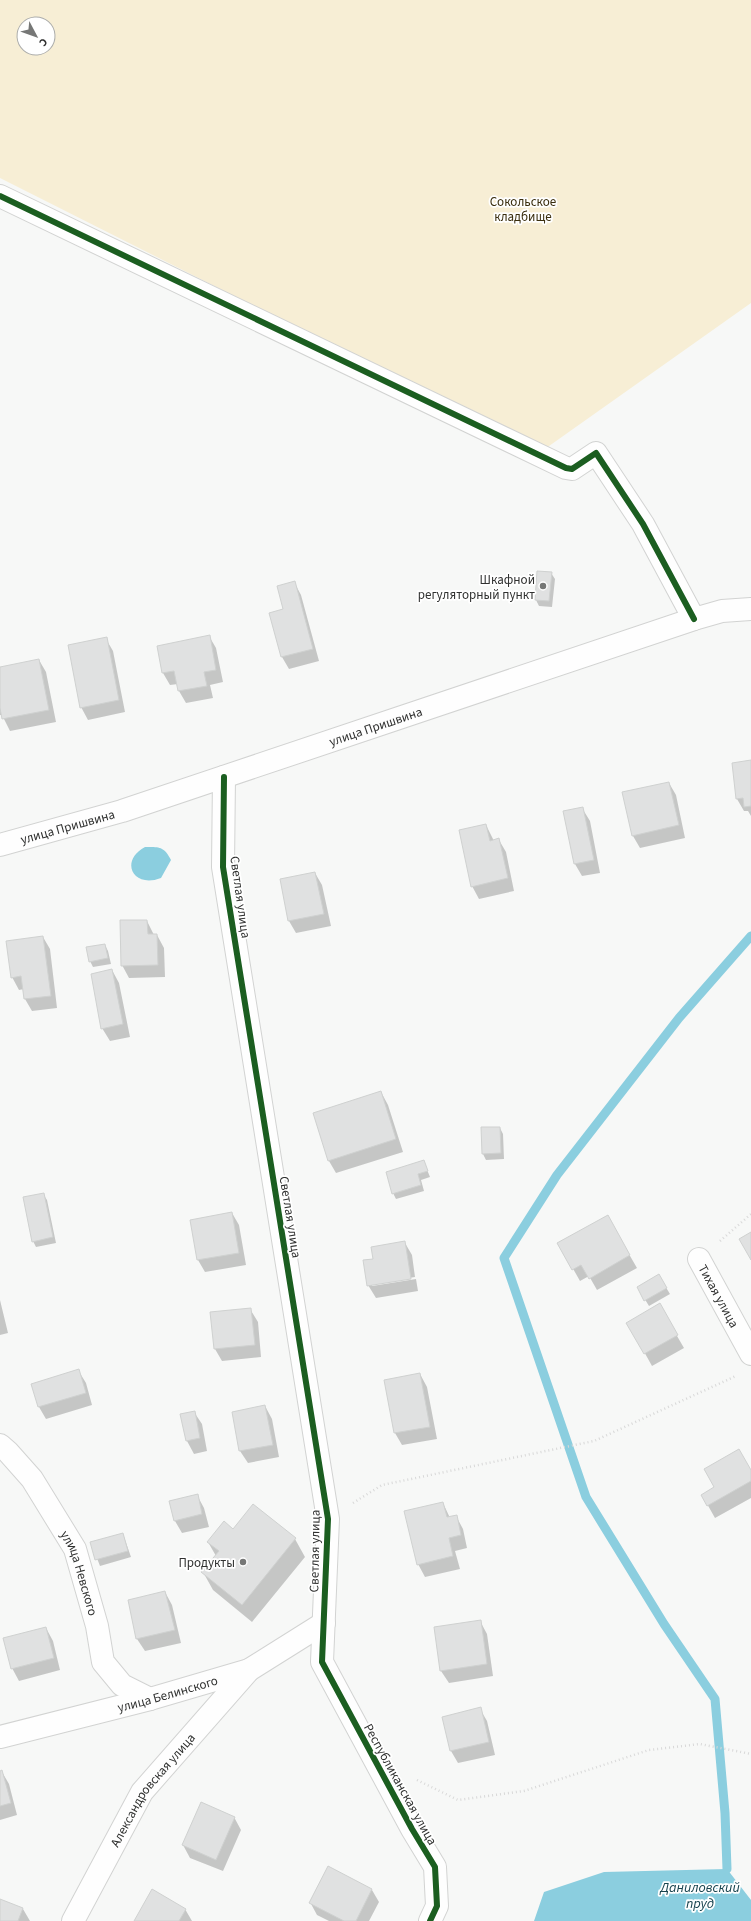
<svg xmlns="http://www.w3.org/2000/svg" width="751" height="1921" viewBox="0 0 751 1921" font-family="'Source Sans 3',sans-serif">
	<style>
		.green { fill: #f7eed5; fill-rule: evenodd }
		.water { fill: #8bcedf }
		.shadow { fill: #0003 }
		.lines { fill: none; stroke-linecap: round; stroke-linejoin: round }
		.stream { stroke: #8bcedf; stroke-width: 9 }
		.building { fill: #e0e1e1; stroke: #cfd1d0 }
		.minor-casing { stroke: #d2d3d2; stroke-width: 24 }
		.tertiary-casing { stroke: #d2d3d2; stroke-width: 24 }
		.path { stroke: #d8d8d8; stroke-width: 2.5; stroke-dasharray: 1 3; stroke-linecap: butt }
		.minor { stroke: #fefefe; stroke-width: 22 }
		.tertiary { stroke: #fefefe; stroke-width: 22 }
		.cycleway-casing { stroke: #fff; stroke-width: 8 }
		.cycleway { stroke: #1b5e20; stroke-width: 6 }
		.poi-dot { fill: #767776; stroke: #fff; stroke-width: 1.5 }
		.labels { text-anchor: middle; stroke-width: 3.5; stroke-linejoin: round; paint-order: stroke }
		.park-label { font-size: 13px; fill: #3a2e0e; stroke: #fff }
		.poi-label { font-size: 13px; fill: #303130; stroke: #fff; text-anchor: end }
		.street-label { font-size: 13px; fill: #303130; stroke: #fff }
		.water-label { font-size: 14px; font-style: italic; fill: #19444f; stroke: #fff }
	</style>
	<rect width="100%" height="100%" fill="#f7f8f7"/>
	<path class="green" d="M 0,0 L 751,0 L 751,303 L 542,451 L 0,178 ZM 24,24 L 48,24 L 48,48 L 24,48 Z"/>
	<path class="water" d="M 145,847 C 159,847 164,846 171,860 L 161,878 C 133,889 119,861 145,847 Z
		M 727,1869 L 751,1900 L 751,1921 L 534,1921 L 544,1892 L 604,1872 Z"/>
	<path class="shadow" d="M 551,573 L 555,579 L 552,607 L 539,606 L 536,600 Z
		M 294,582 L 301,595 L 319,661 L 289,669 L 282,657 L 270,614 L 284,610 Z
		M 209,636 L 216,648 L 223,682 L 210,685 L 213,698 L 186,703 L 179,691 L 178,684 L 170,685 L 163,673 L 158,647 Z
		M 106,639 L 113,651 L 125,712 L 88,720 L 81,707 Z
		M 39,660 L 46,672 L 56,722 L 10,731 L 2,715 L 0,715 L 0,668 Z
		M 751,761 L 751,816 L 748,811 L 744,811 L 737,799 Z
		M 669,783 L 676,795 L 685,838 L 640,848 L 633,836 Z
		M 582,808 L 590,821 L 600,873 L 582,876 L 575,864 Z
		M 486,825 L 494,841 L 499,840 L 506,852 L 514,891 L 479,899 L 472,886 Z
		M 315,873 L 322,885 L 331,926 L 296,933 L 289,921 Z
		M 147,921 L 154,935 L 157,935 L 164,948 L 165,977 L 129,978 L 122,965 Z
		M 43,937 L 50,949 L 57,1008 L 32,1011 L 25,999 L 24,989 L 19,990 L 12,977 Z
		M 105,945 L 108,951 L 111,964 L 93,967 L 90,961 Z
		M 112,970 L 119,983 L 130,1037 L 110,1041 L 102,1028 Z
		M 381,1092 L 388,1105 L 403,1152 L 336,1173 L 329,1161 Z
		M 500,1128 L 503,1134 L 504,1159 L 486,1160 L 483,1154 Z
		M 424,1162 L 430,1177 L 421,1180 L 424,1191 L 396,1199 L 393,1193 Z
		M 43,1194 L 47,1200 L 56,1243 L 36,1247 L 33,1241 Z
		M 232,1213 L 239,1225 L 246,1265 L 205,1272 L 198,1260 Z
		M 607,1216 L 637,1268 L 597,1290 L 589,1276 L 580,1281 L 559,1244 Z
		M 405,1243 L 412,1255 L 415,1277 L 372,1284 L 372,1286 L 416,1279 L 418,1291 L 376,1298 L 368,1285 L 375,1259 Z
		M 659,1276 L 670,1294 L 649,1306 L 638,1288 Z
		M 0,1300 L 8,1333 L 0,1335 Z
		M 659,1305 L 684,1348 L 652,1366 L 628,1323 Z
		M 250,1309 L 258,1322 L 261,1357 L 222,1361 L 215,1349 Z
		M 78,1370 L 86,1383 L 92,1405 L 46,1419 L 39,1407 L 32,1385 Z
		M 420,1374 L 427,1387 L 437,1439 L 402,1445 L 395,1433 L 385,1381 Z
		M 265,1406 L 272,1419 L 279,1457 L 248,1463 L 240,1451 L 233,1412 Z
		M 194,1412 L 202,1424 L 207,1451 L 194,1454 L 187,1441 L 181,1414 Z
		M 751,1472 L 751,1498 L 715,1518 L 702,1495 L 716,1487 Z
		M 197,1495 L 204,1508 L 209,1527 L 182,1533 L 175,1521 L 170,1502 Z
		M 443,1503 L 450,1518 L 456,1516 L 463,1529 L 467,1548 L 455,1551 L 460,1569 L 425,1577 L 418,1564 Z
		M 233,1530 L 295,1539 L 305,1557 L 252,1622 L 213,1590 L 203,1572 L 216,1556 L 208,1542 Z
		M 123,1534 L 131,1557 L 100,1566 L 91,1543 Z
		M 165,1592 L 172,1605 L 181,1643 L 145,1651 L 137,1639 L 129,1601 Z
		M 480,1621 L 487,1634 L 493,1676 L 449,1683 L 441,1671 Z
		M 46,1628 L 53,1641 L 60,1670 L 19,1681 L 12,1668 Z
		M 480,1709 L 487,1721 L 495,1755 L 458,1763 L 451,1751 L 443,1717 Z
		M 0,1772 L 2,1772 L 9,1784 L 17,1815 L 0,1820 Z
		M 234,1817 L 241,1830 L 223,1871 L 190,1858 L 183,1845 Z
		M 328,1867 L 372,1890 L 379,1902 L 369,1921 L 329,1921 L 317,1915 L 310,1902 Z
		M 0,1900 L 23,1909 L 30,1921 L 0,1921 Z
		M 185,1909 L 192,1921 L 135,1921 Z"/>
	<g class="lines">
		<path class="stream" d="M 727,1869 L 725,1813 L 715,1699 L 664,1624 L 586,1497 L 504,1258 L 557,1175 L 679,1018 L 751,936"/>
	</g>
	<path class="building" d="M 537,571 L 552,572 L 549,601 L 535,600 Z
		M 295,581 L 313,649 L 281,657 L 269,613 L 283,609 L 277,586 Z
		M 210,635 L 216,670 L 204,672 L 207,686 L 178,691 L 174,671 L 162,673 L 157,646 Z
		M 107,637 L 119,700 L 80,708 L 68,645 Z
		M 39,659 L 49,710 L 2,719 L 0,708 L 0,667 Z
		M 751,760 L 751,806 L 744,807 L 743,798 L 736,799 L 732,763 Z
		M 669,782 L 679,825 L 632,836 L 622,792 Z
		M 583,807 L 594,860 L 574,864 L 563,811 Z
		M 486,824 L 490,841 L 499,838 L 508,878 L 471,887 L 459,830 Z
		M 315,872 L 324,914 L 288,921 L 280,879 Z
		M 120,920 L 147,920 L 148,934 L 157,934 L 158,965 L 121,966 Z
		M 43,936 L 51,996 L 24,999 L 21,976 L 11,978 L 6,941 Z
		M 105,944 L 108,958 L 89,962 L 86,947 Z
		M 112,969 L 123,1024 L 101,1029 L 91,974 Z
		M 381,1091 L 396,1139 L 328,1161 L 313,1113 Z
		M 481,1127 L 500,1127 L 501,1153 L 482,1154 Z
		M 424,1160 L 428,1171 L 418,1174 L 421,1185 L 392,1194 L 386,1172 Z
		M 44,1193 L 53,1237 L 32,1242 L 23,1197 Z
		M 232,1212 L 239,1253 L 197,1260 L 190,1220 Z
		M 608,1215 L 630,1255 L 589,1279 L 581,1265 L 572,1270 L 557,1243 Z
		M 751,1232 L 751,1260 L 739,1239 Z
		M 405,1241 L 411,1279 L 367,1286 L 363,1260 L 373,1259 L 371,1247 Z
		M 659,1274 L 667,1288 L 644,1301 L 637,1287 Z
		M 660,1303 L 678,1335 L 644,1354 L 626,1323 Z
		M 251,1308 L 255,1345 L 214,1349 L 210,1312 Z
		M 79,1369 L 86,1393 L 38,1407 L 31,1384 Z
		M 420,1373 L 430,1427 L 394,1433 L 384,1380 Z
		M 265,1405 L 273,1445 L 239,1451 L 232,1412 Z
		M 195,1411 L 200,1438 L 186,1441 L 180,1414 Z
		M 739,1449 L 751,1470 L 751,1481 L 707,1506 L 701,1495 L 714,1487 L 704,1469 Z
		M 198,1494 L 202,1514 L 174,1521 L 169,1501 Z
		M 443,1502 L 447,1517 L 457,1515 L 461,1535 L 449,1538 L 453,1556 L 417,1565 L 404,1511 Z
		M 253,1504 L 296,1538 L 242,1605 L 201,1572 L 219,1551 L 207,1542 L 224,1521 L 233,1529 Z
		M 123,1533 L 128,1551 L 95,1560 L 90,1542 Z
		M 165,1591 L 175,1630 L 136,1639 L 128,1600 Z
		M 481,1620 L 487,1664 L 440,1671 L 434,1627 Z
		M 46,1627 L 54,1658 L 11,1669 L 3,1638 Z
		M 481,1707 L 489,1742 L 450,1751 L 442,1717 Z
		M 2,1770 L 11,1803 L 0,1806 L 0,1771 Z
		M 201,1802 L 235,1817 L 216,1860 L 182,1845 Z
		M 328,1866 L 372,1889 L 356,1921 L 344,1921 L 309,1903 Z
		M 152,1889 L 186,1909 L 179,1921 L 134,1921 Z
		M 0,1899 L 23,1908 L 18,1921 L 0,1921 Z"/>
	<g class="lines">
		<g class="minor-casing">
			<g id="minor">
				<path d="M 0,196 L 566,468 L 572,469 L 596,453 L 643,524 L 694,619"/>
				<path d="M 224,777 L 223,867 L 328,1519 L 322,1662 L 412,1829 L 435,1867 L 437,1906 L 430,1921"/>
				<path id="s1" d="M 699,1259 L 751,1354"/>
				<path id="s2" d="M 0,1445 L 8,1452 L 32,1479 L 75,1549 L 97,1626 L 103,1662 L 122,1685 L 150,1699"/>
				<path id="s3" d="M 0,1737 L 150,1699 L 249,1670 L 324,1623"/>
				<path id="s4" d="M 73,1921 L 142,1792 L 249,1670"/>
			</g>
		</g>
		<g class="tertiary-casing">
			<g id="tertiary">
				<path id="s5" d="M 0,845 L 122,811 L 694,619 L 722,611 L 751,609"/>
			</g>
		</g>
		<path class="path" d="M 720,1241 L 751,1214
			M 353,1503 L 382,1485 L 594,1441 L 736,1376
			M 417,1780 L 458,1800 L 524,1791 L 649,1750 L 700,1744 L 751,1754"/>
		<use href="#minor" class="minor"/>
		<use href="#tertiary" class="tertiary"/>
		<g class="cycleway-casing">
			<path id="cycleway" d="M 0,196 L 566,468 L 572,469 L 596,453 L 643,524 L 694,619
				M 224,777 L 223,867 L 328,1519 L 322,1662 L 412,1829 L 435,1867 L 437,1906 L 430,1921"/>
		</g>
		<use href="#cycleway" class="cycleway"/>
	</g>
	<g class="poi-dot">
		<circle cx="543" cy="586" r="4"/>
		<circle cx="243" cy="1562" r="4"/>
	</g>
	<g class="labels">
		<g class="park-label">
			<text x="523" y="206">Сокольское<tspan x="523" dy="15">кладбище</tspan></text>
		</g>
		<g class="poi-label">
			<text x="535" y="584">Шкафной<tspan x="535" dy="15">регуляторный пункт</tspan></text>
			<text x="235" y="1567">Продукты</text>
		</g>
		<g class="street-label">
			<text dy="5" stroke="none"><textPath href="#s5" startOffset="394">улица Пришвина</textPath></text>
			<text dy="5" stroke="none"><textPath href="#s5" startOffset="70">улица Пришвина</textPath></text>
			<text transform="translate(241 897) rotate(82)" y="5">Светлая улица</text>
			<text transform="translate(291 1217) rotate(81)" y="5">Светлая улица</text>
			<text dy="5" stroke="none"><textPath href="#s1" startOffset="42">Тихая улица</textPath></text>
			<text transform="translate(314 1551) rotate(-89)" y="5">Светлая улица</text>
			<text dy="5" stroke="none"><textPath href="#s2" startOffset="153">улица Невского</textPath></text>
			<text dy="5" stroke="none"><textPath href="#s3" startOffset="173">улица Белинского</textPath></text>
			<text transform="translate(401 1784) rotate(61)" y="5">Республиканская улица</text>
			<text dy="5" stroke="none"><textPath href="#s4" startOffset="154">Александровская улица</textPath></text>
		</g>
		<g class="water-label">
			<text x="700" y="1892">Даниловский<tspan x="700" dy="16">пруд</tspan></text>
		</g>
	</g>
	<g transform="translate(36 36) rotate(131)"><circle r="19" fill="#ffffff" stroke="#acadac"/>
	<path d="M0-3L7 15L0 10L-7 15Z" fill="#767776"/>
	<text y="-6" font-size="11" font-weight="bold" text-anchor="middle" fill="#303130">С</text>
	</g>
</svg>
